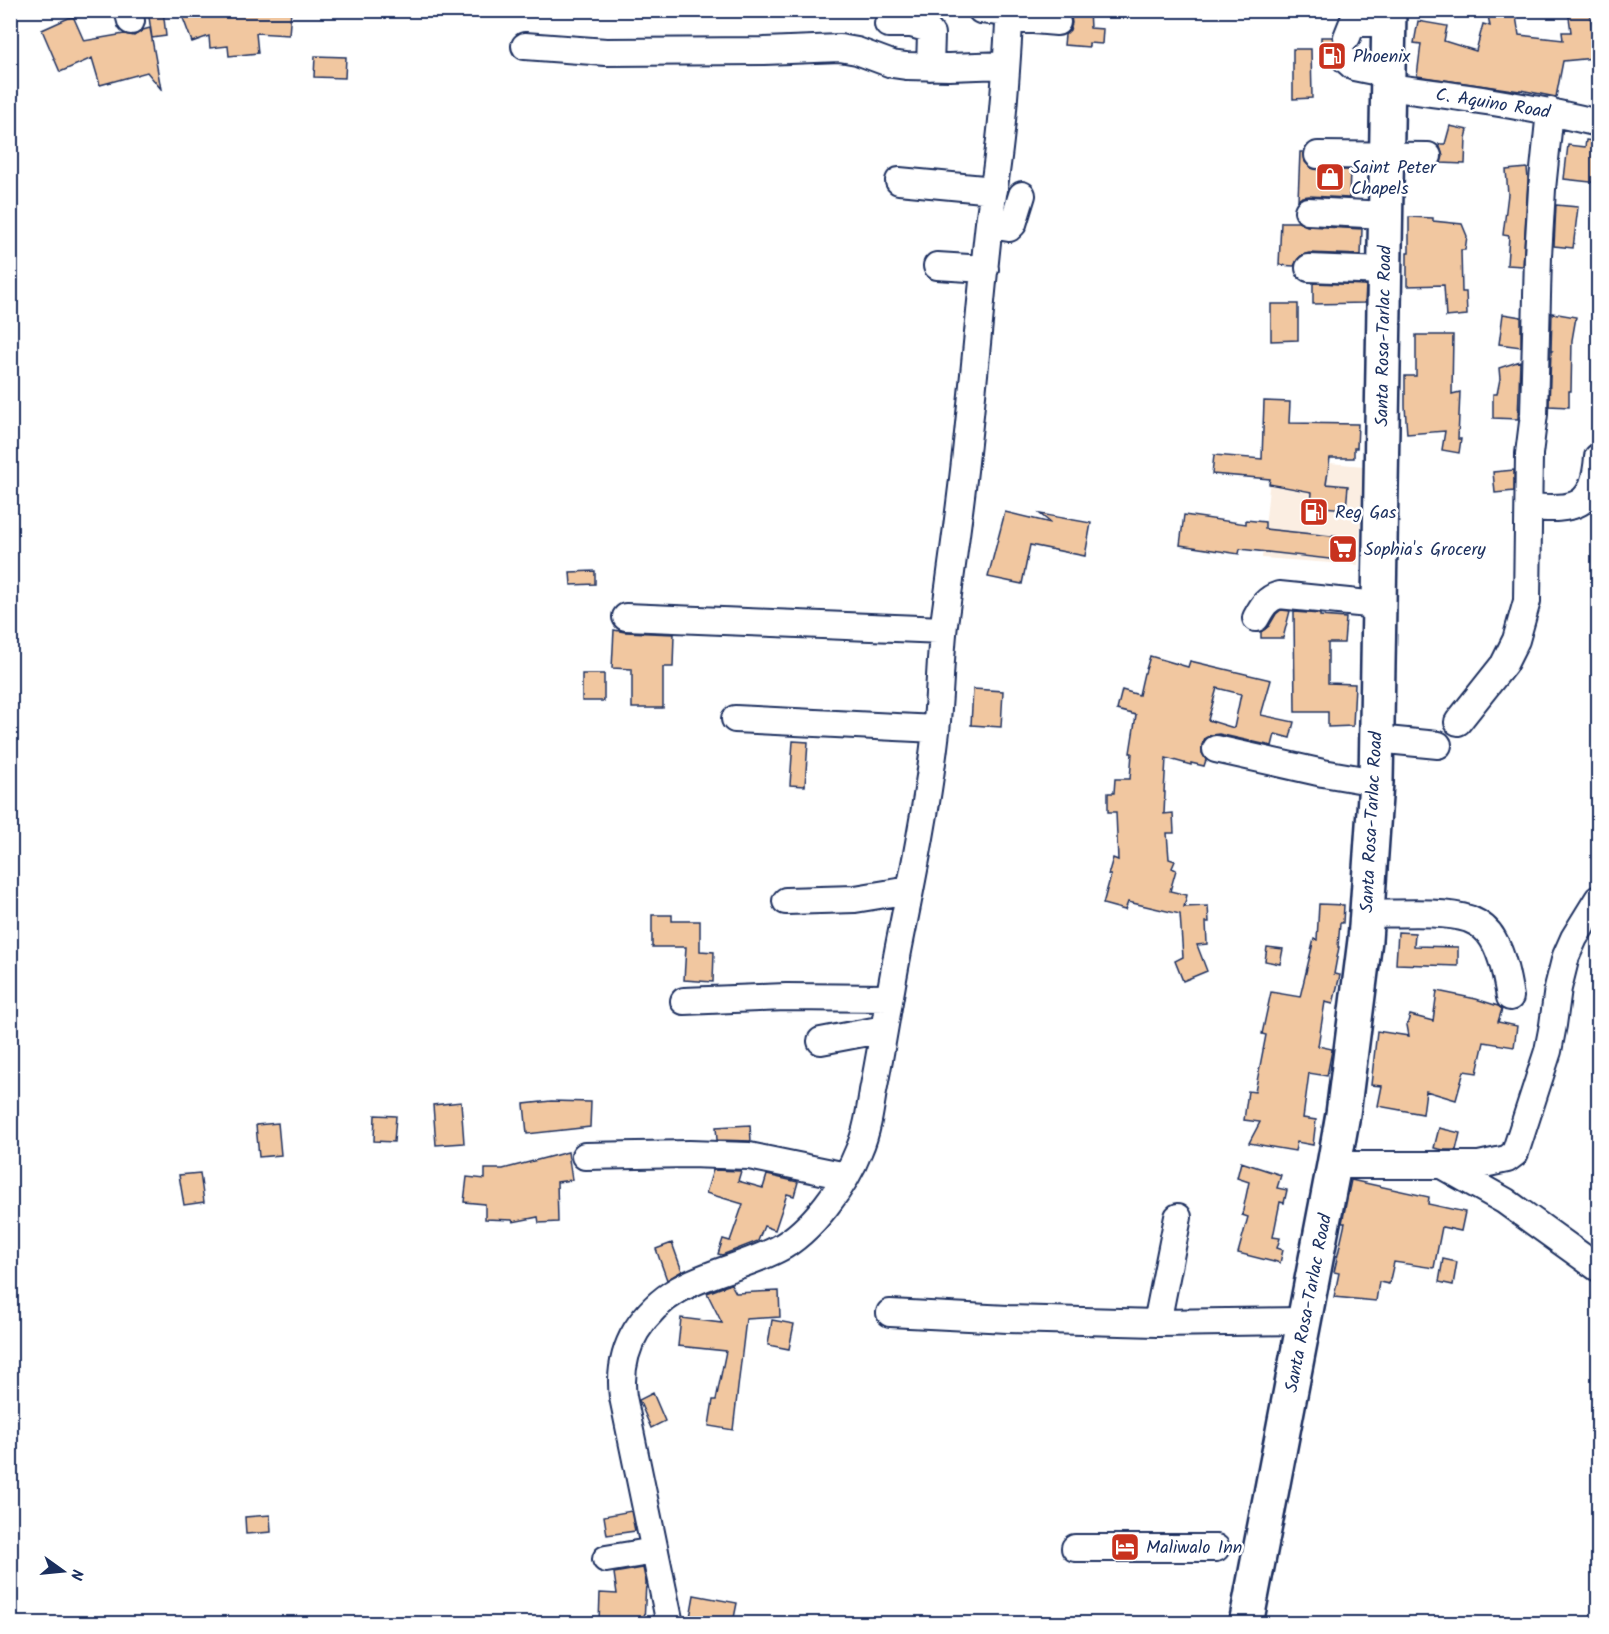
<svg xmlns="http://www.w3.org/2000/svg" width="1609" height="1634" viewBox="0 0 1609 1634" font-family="Kalam,sans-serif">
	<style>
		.built { fill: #fbeee2 }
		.building { fill: #f1c7a0; stroke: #1b2f5e; stroke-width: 1.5; fill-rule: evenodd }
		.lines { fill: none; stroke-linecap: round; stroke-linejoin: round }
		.minor-casing { stroke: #1b2f5e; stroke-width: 30 }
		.highway-casing { stroke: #1b2f5e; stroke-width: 38 }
		.minor { stroke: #fff; stroke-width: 26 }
		.highway { stroke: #fff; stroke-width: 33 }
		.labels { text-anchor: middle; stroke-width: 5; stroke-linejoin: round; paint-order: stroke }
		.poi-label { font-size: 18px; fill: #1b2f5e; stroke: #fff; text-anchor: start }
		.street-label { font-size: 18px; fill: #1b2f5e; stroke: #fff }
	</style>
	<rect width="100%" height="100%" fill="#fff"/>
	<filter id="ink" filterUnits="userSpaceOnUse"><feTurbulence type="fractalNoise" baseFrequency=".0167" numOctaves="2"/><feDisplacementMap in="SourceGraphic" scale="12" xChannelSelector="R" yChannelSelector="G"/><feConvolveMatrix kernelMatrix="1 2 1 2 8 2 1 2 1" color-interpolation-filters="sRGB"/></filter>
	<g filter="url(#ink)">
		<path class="built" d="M 1272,458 L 1364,466 L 1358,565 L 1262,558 Z"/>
		<path class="building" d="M 148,10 L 163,10 L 166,36 L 152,38 Z
			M 180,10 L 291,10 L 289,35 L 256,33 L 258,53 L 229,56 L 228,46 L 210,48 L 209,36 L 192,42 Z
			M 1066,10 L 1089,10 L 1090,28 L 1103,29 L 1102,44 L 1089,43 L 1089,47 L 1064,45 L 1065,35 L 1070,30 L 1072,23 L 1071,16 Z
			M 1487,10 L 1515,10 L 1519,35 L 1563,40 L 1562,32 L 1571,32 L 1568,10 L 1590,10 L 1594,58 L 1563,61 L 1556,97 L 1520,90 L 1520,91 L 1417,76 L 1421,44 L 1414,43 L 1418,21 L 1447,26 L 1444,41 L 1476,51 L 1483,24 L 1490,26 Z
			M 73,16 L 84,41 L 124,34 L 134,36 L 143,30 L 150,28 L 161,89 L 147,72 L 100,85 L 92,58 L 60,72 L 42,30 Z
			M 1321,37 L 1332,37 L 1335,46 L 1338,48 L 1334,51 L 1331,60 L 1321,60 Z
			M 1293,49 L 1311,49 L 1312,98 L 1293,99 Z
			M 315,56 L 346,57 L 345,78 L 314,77 Z
			M 1450,126 L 1468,130 L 1466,138 L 1465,164 L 1441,163 L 1443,156 L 1439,144 L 1445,144 Z
			M 1586,140 L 1599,142 L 1599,183 L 1564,179 L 1568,145 L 1585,147 Z
			M 1300,152 L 1304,152 L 1305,162 L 1311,168 L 1318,170 L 1350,170 L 1349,198 L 1309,196 L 1302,197 L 1298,200 Z
			M 1527,168 L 1528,179 L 1523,266 L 1507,265 L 1509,236 L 1503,235 L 1508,194 L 1506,170 Z
			M 1556,205 L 1578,207 L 1573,248 L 1554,246 Z
			M 1409,217 L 1433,218 L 1433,221 L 1462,224 L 1467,236 L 1465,250 L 1461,250 L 1462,292 L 1466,292 L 1467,315 L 1446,317 L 1444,285 L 1407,286 L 1407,253 L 1409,253 Z
			M 1281,222 L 1298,222 L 1307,226 L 1362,229 L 1361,255 L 1309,253 L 1302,255 L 1297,260 L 1294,266 L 1279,265 Z
			M 1313,283 L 1366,285 L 1365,303 L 1313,304 Z
			M 1271,304 L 1298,304 L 1298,340 L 1271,341 Z
			M 1552,313 L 1576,317 L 1572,340 L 1571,391 L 1569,391 L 1569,407 L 1549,406 L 1551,352 L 1552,351 L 1551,351 Z
			M 1503,314 L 1521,317 L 1521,347 L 1499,344 Z
			M 1416,335 L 1453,335 L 1452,394 L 1460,392 L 1458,439 L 1461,439 L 1459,453 L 1442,450 L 1445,431 L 1407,434 L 1405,406 L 1405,376 L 1416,376 Z
			M 1520,361 L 1518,419 L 1493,418 L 1493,394 L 1497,394 L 1500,379 L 1499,368 Z
			M 1264,401 L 1290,402 L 1289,423 L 1358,424 L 1357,448 L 1354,448 L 1354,458 L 1330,458 L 1326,484 L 1348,486 L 1346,509 L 1323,507 L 1321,521 L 1310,520 L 1312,492 L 1269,484 L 1270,479 L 1212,474 L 1214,455 L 1262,459 Z
			M 1514,470 L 1514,491 L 1495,493 L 1493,472 Z
			M 1005,512 L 1051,523 L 1040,514 L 1091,523 L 1085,556 L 1030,545 L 1022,584 L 988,577 Z
			M 1184,515 L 1246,524 L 1246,520 L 1265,522 L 1265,529 L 1350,538 L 1347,561 L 1240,549 L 1239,554 L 1180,545 Z
			M 595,571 L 595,584 L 571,585 L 570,572 Z
			M 1281,610 L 1290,611 L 1283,638 L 1261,638 L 1261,632 L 1269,626 L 1276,614 Z
			M 1294,612 L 1320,614 L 1320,616 L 1346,618 L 1344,643 L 1328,643 L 1328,683 L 1355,684 L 1353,726 L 1328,727 L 1328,712 L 1295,712 Z
			M 614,630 L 625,632 L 674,634 L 673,667 L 663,667 L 663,708 L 632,708 L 632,669 L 612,668 Z
			M 1150,656 L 1188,667 L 1190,661 L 1271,680 L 1261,715 L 1294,722 L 1290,738 L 1275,734 L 1272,746 L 1219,734 L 1211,735 L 1205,738 L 1202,745 L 1202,753 L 1206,760 L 1204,766 L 1191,763 L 1191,765 L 1166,758 L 1164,792 L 1165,792 L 1164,814 L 1173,813 L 1174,833 L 1167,833 L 1169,859 L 1175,861 L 1172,868 L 1176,870 L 1170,891 L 1187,895 L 1184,907 L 1208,906 L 1209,922 L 1206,922 L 1207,944 L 1197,945 L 1207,971 L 1183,981 L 1175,961 L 1183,957 L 1180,914 L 1128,902 L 1125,910 L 1103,904 L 1111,875 L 1108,875 L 1113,858 L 1118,860 L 1116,812 L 1108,812 L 1108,793 L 1114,793 L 1115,779 L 1130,779 L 1132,753 L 1130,753 L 1136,715 L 1117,710 L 1122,690 L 1139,695 L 1144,673 L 1145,673 ZM 1217,688 L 1241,694 L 1234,728 L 1208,720 Z
			M 582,674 L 604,674 L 604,701 L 582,701 Z
			M 973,689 L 1003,691 L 1001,727 L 971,725 Z
			M 793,741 L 808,742 L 805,786 L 790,785 Z
			M 1319,904 L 1344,905 L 1343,923 L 1340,923 L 1338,947 L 1339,947 L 1334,974 L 1340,975 L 1333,1004 L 1325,1002 L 1318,1046 L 1332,1049 L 1332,1050 L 1327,1076 L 1309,1073 L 1303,1118 L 1316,1120 L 1313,1145 L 1297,1142 L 1295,1151 L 1249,1143 L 1260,1122 L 1244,1120 L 1248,1091 L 1255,1092 L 1266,1035 L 1262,1034 L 1271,992 L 1300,997 L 1314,939 L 1317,940 Z
			M 652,915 L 672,915 L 672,921 L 700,921 L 700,951 L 714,952 L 713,982 L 684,980 L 686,947 L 652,947 Z
			M 1398,932 L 1415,933 L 1414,946 L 1458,947 L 1458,966 L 1396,964 Z
			M 1267,947 L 1283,949 L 1280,964 L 1265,961 Z
			M 1437,991 L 1476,999 L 1498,1006 L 1502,1009 L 1498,1022 L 1517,1026 L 1514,1047 L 1484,1042 L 1477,1073 L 1464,1071 L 1456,1100 L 1426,1091 L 1423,1114 L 1378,1106 L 1382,1086 L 1371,1085 L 1377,1031 L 1409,1036 L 1407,1025 L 1410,1015 L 1433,1021 Z
			M 551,1101 L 591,1102 L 590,1127 L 527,1134 L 524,1104 Z
			M 461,1102 L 464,1143 L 436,1145 L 433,1105 Z
			M 375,1115 L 396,1116 L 394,1142 L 374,1141 Z
			M 278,1123 L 281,1155 L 259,1157 L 256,1125 Z
			M 750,1125 L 751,1141 L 717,1140 L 716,1127 Z
			M 1439,1128 L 1460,1133 L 1456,1150 L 1444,1150 L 1434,1148 Z
			M 568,1152 L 572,1180 L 557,1182 L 558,1222 L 539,1223 L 538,1217 L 513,1222 L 512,1220 L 485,1219 L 485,1204 L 464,1202 L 467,1177 L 485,1179 L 485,1169 L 503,1169 Z
			M 1241,1162 L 1281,1175 L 1277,1188 L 1287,1190 L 1284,1203 L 1280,1202 L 1273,1237 L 1280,1238 L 1277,1248 L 1283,1250 L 1280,1263 L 1274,1261 L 1274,1262 L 1238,1253 L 1248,1217 L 1242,1215 L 1249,1182 L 1237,1178 Z
			M 713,1170 L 741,1171 L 738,1181 L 763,1188 L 767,1175 L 798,1182 L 794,1196 L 787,1194 L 775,1230 L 764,1226 L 758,1241 L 722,1255 L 718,1254 L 723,1239 L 730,1241 L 743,1204 L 706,1193 Z
			M 200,1173 L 204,1202 L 184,1205 L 179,1175 Z
			M 1351,1180 L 1429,1197 L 1428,1204 L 1465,1212 L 1461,1231 L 1442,1227 L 1434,1268 L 1394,1262 L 1389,1284 L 1379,1282 L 1376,1301 L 1334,1297 L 1339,1273 L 1334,1272 L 1345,1223 L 1342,1223 Z
			M 672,1243 L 682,1271 L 667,1280 L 656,1249 Z
			M 1443,1259 L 1457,1262 L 1453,1285 L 1439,1282 Z
			M 731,1284 L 736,1293 L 779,1291 L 780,1317 L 746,1319 L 733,1430 L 709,1426 L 713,1400 L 716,1400 L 726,1351 L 678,1346 L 681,1318 L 722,1323 L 707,1293 Z
			M 772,1320 L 794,1324 L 789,1349 L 768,1345 Z
			M 653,1393 L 665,1421 L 651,1428 L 639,1400 Z
			M 631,1511 L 635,1531 L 607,1535 L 604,1516 Z
			M 270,1515 L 271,1532 L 246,1534 L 245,1517 Z
			M 643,1568 L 646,1582 L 644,1623 L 599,1623 L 600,1593 L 617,1594 L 614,1573 Z
			M 694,1595 L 737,1603 L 733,1623 L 689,1623 Z"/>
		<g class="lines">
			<g class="minor-casing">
				<path id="minor" d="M 128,10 L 131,21
					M 981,10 L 1010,13
					M 1010,18 L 1057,22
					M 888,24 L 911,24 L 926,28 L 931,34 L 930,67
					M 1347,37 L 1353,22 L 1389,24
					M 525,46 L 606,52 L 764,51 L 840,48 L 857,51 L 892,64 L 906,66 L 949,67 L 1006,65
					M 1346,60 L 1354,67 L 1388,74
					M 1387,87 C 1458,96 1529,106 1598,123
					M 1318,155 L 1428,156
					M 899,181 L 994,190
					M 1308,211 L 1385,215
					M 989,225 L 1009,228 L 1013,224 L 1022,195
					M 937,266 L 985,269
					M 1309,268 L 1384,271
					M 1529,507 C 1575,510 1594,509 1598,457
					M 626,617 L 943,630
					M 1256,618 C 1262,607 1266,599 1279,595 L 1378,605
					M 735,719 L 936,729
					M 1458,722 L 1504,664 L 1516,640 L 1527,601 L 1529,454 L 1534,414 L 1538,256 L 1542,189 L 1550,111
					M 1376,739 L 1438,745
					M 1216,749 L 1323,773 L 1376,782
					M 786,901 L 855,899 L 910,890
					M 1367,914 C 1395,914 1444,910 1469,919 C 1479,923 1488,930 1493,939 C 1503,956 1507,979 1510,997
					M 684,1001 L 786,997 L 889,998
					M 821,1041 L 884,1029
					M 585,1156 L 689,1154 L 749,1156 L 846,1176
					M 1334,1165 L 1479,1165 L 1507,1159 L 1515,1153 L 1548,1051 L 1553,1025 L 1558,988 L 1566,956 L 1574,938 L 1598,899
					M 1443,1166 L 1505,1201 L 1598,1268
					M 890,1313 L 1008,1319 L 1157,1323 L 1304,1321
					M 1157,1323 L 1178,1217
					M 1075,1548 L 1216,1548
					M 606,1559 L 655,1551
					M 670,1624 L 623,1397 C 620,1374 624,1351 636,1331 C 671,1275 725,1276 778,1249 C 811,1232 846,1184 859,1150 C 867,1132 870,1111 873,1091 C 883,1041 890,991 900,941 C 914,871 928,801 936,731 C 940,695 940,659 944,624 C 952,564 961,503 967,443 C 975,370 981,296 989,223 C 993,195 997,167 1000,140 C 1005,97 1007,53 1010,10"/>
			</g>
			<g class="highway-casing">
				<path id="highway" d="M 1246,1624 L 1334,1165 L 1343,1114 L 1365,940 L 1376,782 L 1389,10"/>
			</g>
			<use href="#minor" class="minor"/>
			<use href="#highway" class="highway"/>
		</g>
	</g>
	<defs>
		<g id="fuel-square" transform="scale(1.5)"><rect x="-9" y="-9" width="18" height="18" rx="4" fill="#c8321e" stroke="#fff"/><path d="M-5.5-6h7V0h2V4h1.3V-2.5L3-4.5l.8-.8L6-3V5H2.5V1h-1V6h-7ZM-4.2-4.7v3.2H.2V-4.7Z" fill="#fff"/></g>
		<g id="shop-square" transform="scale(1.5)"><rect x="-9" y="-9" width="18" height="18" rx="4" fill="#c8321e" stroke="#fff"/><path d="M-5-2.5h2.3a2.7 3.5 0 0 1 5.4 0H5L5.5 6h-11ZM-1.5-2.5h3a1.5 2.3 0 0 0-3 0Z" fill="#fff"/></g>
		<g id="supermarket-square" transform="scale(1.5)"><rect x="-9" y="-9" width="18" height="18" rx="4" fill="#c8321e" stroke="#fff"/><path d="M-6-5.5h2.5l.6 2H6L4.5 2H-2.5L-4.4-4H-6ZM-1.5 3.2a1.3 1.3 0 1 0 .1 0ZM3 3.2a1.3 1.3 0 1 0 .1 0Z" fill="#fff"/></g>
		<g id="hotel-square" transform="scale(1.5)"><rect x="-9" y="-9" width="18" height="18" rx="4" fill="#c8321e" stroke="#fff"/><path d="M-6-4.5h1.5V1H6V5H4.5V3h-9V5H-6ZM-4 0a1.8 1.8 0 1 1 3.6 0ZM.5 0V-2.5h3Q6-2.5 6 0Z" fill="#fff"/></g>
	</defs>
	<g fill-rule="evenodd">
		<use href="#fuel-square" x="1332" y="56"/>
		<use href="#shop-square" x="1330" y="177"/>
		<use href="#fuel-square" x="1314" y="512"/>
		<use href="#supermarket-square" x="1343" y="549"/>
		<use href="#hotel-square" x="1125" y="1547"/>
	</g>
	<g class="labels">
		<g class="poi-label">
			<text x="1353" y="62">Phoenix</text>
			<text x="1351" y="173">Saint Peter<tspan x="1351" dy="21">Chapels</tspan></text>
			<text x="1335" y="518">Reg Gas</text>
			<text x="1364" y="555">Sophia's Grocery</text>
			<text x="1146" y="1553">Maliwalo Inn</text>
		</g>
		<g class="street-label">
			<text transform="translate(1493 103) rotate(9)" y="6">C. Aquino Road</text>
			<text transform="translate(1383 336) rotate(-89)" y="6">Santa Rosa-Tarlac Road</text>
			<text transform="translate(1371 822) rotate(-87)" y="6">Santa Rosa-Tarlac Road</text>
			<text transform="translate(1308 1303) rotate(-79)" y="6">Santa Rosa-Tarlac Road</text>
		</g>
	</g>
	<rect width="1609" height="1634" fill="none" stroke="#fff" stroke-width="36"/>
	<rect x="18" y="18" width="1573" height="1598" fill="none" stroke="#1b2f5e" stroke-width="2" filter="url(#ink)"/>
	<g transform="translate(63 1571) rotate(105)" stroke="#ffffff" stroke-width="4.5" paint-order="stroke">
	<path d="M0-4.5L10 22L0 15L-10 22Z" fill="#1b2f5e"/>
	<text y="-9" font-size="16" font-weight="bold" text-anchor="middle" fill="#1b2f5e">N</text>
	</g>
</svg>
